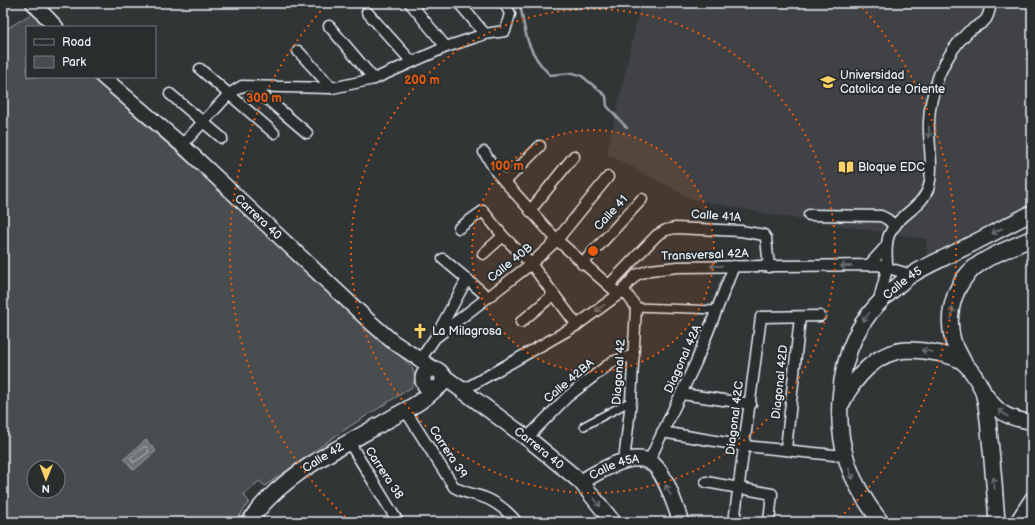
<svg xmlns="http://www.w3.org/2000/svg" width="1035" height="525" font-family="'Balsamiq Sans',sans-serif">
  <rect width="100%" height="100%" fill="#323536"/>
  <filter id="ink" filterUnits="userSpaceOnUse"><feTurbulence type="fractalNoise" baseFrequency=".025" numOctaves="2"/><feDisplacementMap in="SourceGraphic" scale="8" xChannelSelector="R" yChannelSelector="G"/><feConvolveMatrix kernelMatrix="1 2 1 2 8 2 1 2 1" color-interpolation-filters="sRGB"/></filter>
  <g filter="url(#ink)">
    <polygon fill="#3f4244" points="650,3 1028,3 1032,9 1032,207 927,259 926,239 774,215 692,199 607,154 639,10"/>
    <path fill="#494d4f" stroke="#989fa4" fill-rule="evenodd" d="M33 13 45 27H27V77H91L212 183 412 367 415 378 412 387 341 432 265 486 259 481 244 495 249 502 235 522H10L3 518V31ZM34 467H58V491H34Z"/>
    <polygon fill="#6e7376" stroke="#9fa5aa" points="146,440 156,451 134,470 124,459"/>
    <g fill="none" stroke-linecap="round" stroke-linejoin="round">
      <polygon stroke="#b7bfc4" stroke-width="1" points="144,447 147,447 149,452 133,463 131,458"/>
      <path stroke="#9fa5aa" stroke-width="2.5" d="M520 3C525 34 527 52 550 75L573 73 582 76 606 96 607 106 627 128"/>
      <g stroke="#e8f1f8" stroke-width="10">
        <g id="pedestrian">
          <polyline points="636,307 718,310"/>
          <polyline points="584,426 631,401"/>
        </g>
      </g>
      <g stroke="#e8f1f8" stroke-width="13">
        <g id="minor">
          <polyline points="410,3 446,47"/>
          <polyline points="459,3 485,34"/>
          <polyline points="367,12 412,62"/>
          <polyline points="329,26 374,79"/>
          <polyline points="298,51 332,88"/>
          <polyline points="200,69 274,133"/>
          <polyline points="253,87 307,133"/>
          <polyline points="170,94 222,138"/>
          <polyline points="182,145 229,94 242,86 332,88 374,79 446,47 485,34 505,31 510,14 505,3"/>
          <polyline points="484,152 497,173 557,240 614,290"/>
          <polyline points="505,182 540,146"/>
          <polyline points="530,211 574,156"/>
          <polyline points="809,215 881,216 887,219 895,226"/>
          <polyline points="459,228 483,211 503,236 531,264 577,325"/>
          <polyline points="483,254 503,236"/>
          <polyline points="443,259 488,297"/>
          <polyline points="582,264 642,199"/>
          <polyline points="869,265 887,245"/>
          <polyline points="609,285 657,235 666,230 675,228 741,231 764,235 766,238 769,267"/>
          <polyline points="623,289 636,307 631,401 624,461"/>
          <path d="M879 301C881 290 886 277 887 266 887 255 885 245 889 235 897 215 923 208 929 186 934 166 928 143 929 122 929 107 934 89 939 75 946 59 955 44 968 32 983 20 987 26 991 3"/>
          <polyline points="521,322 553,295"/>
          <polyline points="436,336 467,279"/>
          <polyline points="420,360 435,338 531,264 557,240 608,177"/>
          <polyline points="461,389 470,386 577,325 619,294 636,275 650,270 678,267 878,265 912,275"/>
          <polyline points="682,394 751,404"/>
          <path d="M405 410 454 487C465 494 478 494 490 500 500 505 509 513 517 522"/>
          <polyline points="662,432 745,446 844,456"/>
          <polyline points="527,438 567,397 612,362 634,355"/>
          <polyline points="349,442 398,522"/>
          <polyline points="786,449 800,317"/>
          <polyline points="649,461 696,362 734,266"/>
          <polyline points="706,482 772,494 769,522"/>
          <polyline points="734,522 761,317 820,316"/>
        </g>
      </g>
      <g stroke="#e8f1f8" stroke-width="17">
        <g id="secondary">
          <polyline points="33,3 56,27"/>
          <path id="s1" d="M103 77 182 145 369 321 392 341 434 369"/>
          <path d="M983 391C998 413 1006 418 1032 422"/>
          <polyline points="1017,522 1032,499"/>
        </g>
      </g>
      <g stroke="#e8f1f8" stroke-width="18">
        <g id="primary">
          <path d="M964 363C961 356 956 348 953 341 945 311 956 278 982 262 997 252 1016 246 1032 238"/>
          <circle cx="433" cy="379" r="10"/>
          <path id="s2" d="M443 376 531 441 581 482 613 522"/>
          <path d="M842 403C854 378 877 351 907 350 922 350 955 354 965 364 972 371 978 381 982 389 988 405 988 424 990 440 993 467 995 495 997 522"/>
          <path id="s3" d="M581 482C597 472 632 451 650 462 665 470 675 506 681 522"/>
          <path id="s4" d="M249 522C281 474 340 448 388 420 405 410 423 402 437 388"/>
          <path id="s5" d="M881 522C851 484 837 448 840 399 843 353 858 318 894 289 900 284 906 278 913 274 926 266 940 260 954 253 980 240 1006 226 1032 213"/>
        </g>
      </g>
      <use href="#pedestrian" stroke="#2a2d2e" stroke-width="7"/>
      <use href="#minor" stroke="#2a2d2e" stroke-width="10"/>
      <use href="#secondary" stroke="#2a2d2e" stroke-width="14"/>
      <use href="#primary" stroke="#2a2d2e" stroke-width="15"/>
    </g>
    <defs><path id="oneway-shaft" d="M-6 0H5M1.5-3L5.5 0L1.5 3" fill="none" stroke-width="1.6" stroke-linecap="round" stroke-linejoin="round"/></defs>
    <g stroke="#6c7275">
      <use href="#oneway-shaft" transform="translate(929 132) rotate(89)"/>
      <use href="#oneway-shaft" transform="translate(997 231) rotate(153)"/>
      <use href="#oneway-shaft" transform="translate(716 266) rotate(179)"/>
      <use href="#oneway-shaft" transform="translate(846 266) rotate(179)"/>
      <use href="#oneway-shaft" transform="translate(600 308) rotate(143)"/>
      <use href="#oneway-shaft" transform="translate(952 313) rotate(-84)"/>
      <use href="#oneway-shaft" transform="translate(866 317) rotate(128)"/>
      <use href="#oneway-shaft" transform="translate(927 351) rotate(-171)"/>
      <use href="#oneway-shaft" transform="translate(1003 413) rotate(-143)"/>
      <use href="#oneway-shaft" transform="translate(851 474) rotate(68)"/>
      <use href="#oneway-shaft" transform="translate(994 483) rotate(-95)"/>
      <use href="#oneway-shaft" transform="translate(668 490) rotate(-116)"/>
      <use href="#oneway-shaft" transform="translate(597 502) rotate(52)"/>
    </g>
  </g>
  <circle cx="593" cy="251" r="121" fill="#e8590c" fill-opacity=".12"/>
  <g fill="none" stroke="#e8590c" stroke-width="2" stroke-dasharray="2 4">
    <circle cx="593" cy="251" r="121"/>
    <circle cx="593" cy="251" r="242"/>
    <path d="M350 521A363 363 0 0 1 328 3M858 3A363 363 0 0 1 836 521"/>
  </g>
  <defs>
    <g id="university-bare" transform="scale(1.2)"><path d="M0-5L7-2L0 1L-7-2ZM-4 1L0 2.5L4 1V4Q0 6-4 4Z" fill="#ffd166" stroke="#2a2d2e" stroke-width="2.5" paint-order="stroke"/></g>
    <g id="library-bare" transform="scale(1.2)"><path d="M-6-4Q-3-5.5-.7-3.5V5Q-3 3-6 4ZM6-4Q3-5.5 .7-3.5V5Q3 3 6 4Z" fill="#ffd166" stroke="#2a2d2e" stroke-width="2.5" paint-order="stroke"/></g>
    <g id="church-bare" transform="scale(1.2)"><path d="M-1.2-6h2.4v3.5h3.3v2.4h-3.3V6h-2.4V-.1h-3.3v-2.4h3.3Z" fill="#ffd166" stroke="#2a2d2e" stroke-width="2.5" paint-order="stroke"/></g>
  </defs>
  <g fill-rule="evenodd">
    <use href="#university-bare" x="828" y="82"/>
    <use href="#library-bare" x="846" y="167"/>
    <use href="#church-bare" x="420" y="331"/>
  </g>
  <g text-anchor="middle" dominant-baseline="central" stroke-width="4" stroke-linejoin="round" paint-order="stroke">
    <g font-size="12" fill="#e8f1f8" stroke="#2a2d2e" text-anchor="start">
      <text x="840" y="75">Universidad<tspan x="840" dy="14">Catolica de Oriente</tspan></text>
      <text x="858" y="167">Bloque EDC</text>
      <text x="432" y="331">La Milagrosa</text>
    </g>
    <g font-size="12" fill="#e8f1f8" stroke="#2a2d2e">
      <text transform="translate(611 213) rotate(-47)">Calle 41</text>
      <text transform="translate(716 216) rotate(4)">Calle 41A</text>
      <text stroke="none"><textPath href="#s1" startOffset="209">Carrera 40</textPath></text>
      <text transform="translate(705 255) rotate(-2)">Transversal 42A</text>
      <text transform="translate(510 263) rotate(-39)">Calle 40B</text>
      <text stroke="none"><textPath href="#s5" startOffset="270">Calle 45</textPath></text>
      <text transform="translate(683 359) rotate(-66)">Diagonal 42A</text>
      <text transform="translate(619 372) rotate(-86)">Diagonal 42</text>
      <text transform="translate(569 381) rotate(-40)">Calle 42BA</text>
      <text transform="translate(780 382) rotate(-84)">Diagonal 42D</text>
      <text transform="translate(735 418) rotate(-83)">Diagonal 42C</text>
      <text stroke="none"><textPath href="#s2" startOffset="120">Carrera 40</textPath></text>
      <text transform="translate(448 452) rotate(57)">Carrera 39</text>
      <text stroke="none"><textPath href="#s4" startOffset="99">Calle 42</textPath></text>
      <text stroke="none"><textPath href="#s3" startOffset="37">Calle 45A</textPath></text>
      <text transform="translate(384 473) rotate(57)">Carrera 38</text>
    </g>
  </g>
  <circle cx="593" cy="251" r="6" fill="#e8590c" stroke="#2a2d2e" stroke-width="2"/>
  <g font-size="12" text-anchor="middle" font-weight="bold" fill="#e8590c" stroke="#2a2d2e" stroke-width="4" stroke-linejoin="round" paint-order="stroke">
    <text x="422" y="84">200 m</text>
    <text x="264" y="102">300 m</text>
    <text x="507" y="170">100 m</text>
  </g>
  <rect width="1035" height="525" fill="none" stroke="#2a2d2e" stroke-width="16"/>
  <rect x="8" y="8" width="1019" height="509" fill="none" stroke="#e8f1f8" stroke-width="1.5" filter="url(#ink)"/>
  <rect x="26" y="26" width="130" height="52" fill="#2a2d2e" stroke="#767b7f"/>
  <rect x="34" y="39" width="20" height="6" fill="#2a2d2e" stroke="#767b7f"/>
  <text x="62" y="46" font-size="12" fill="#e8f1f8">Road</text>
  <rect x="34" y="56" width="20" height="12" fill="#494d4f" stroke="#767b7f"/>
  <text x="62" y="66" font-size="12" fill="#e8f1f8">Park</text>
  <g transform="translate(46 479) rotate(181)"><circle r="19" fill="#2a2d2e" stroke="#767b7f"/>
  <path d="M0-3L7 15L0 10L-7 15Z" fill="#ffd166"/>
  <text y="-6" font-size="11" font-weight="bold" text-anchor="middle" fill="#e8f1f8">N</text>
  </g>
</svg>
